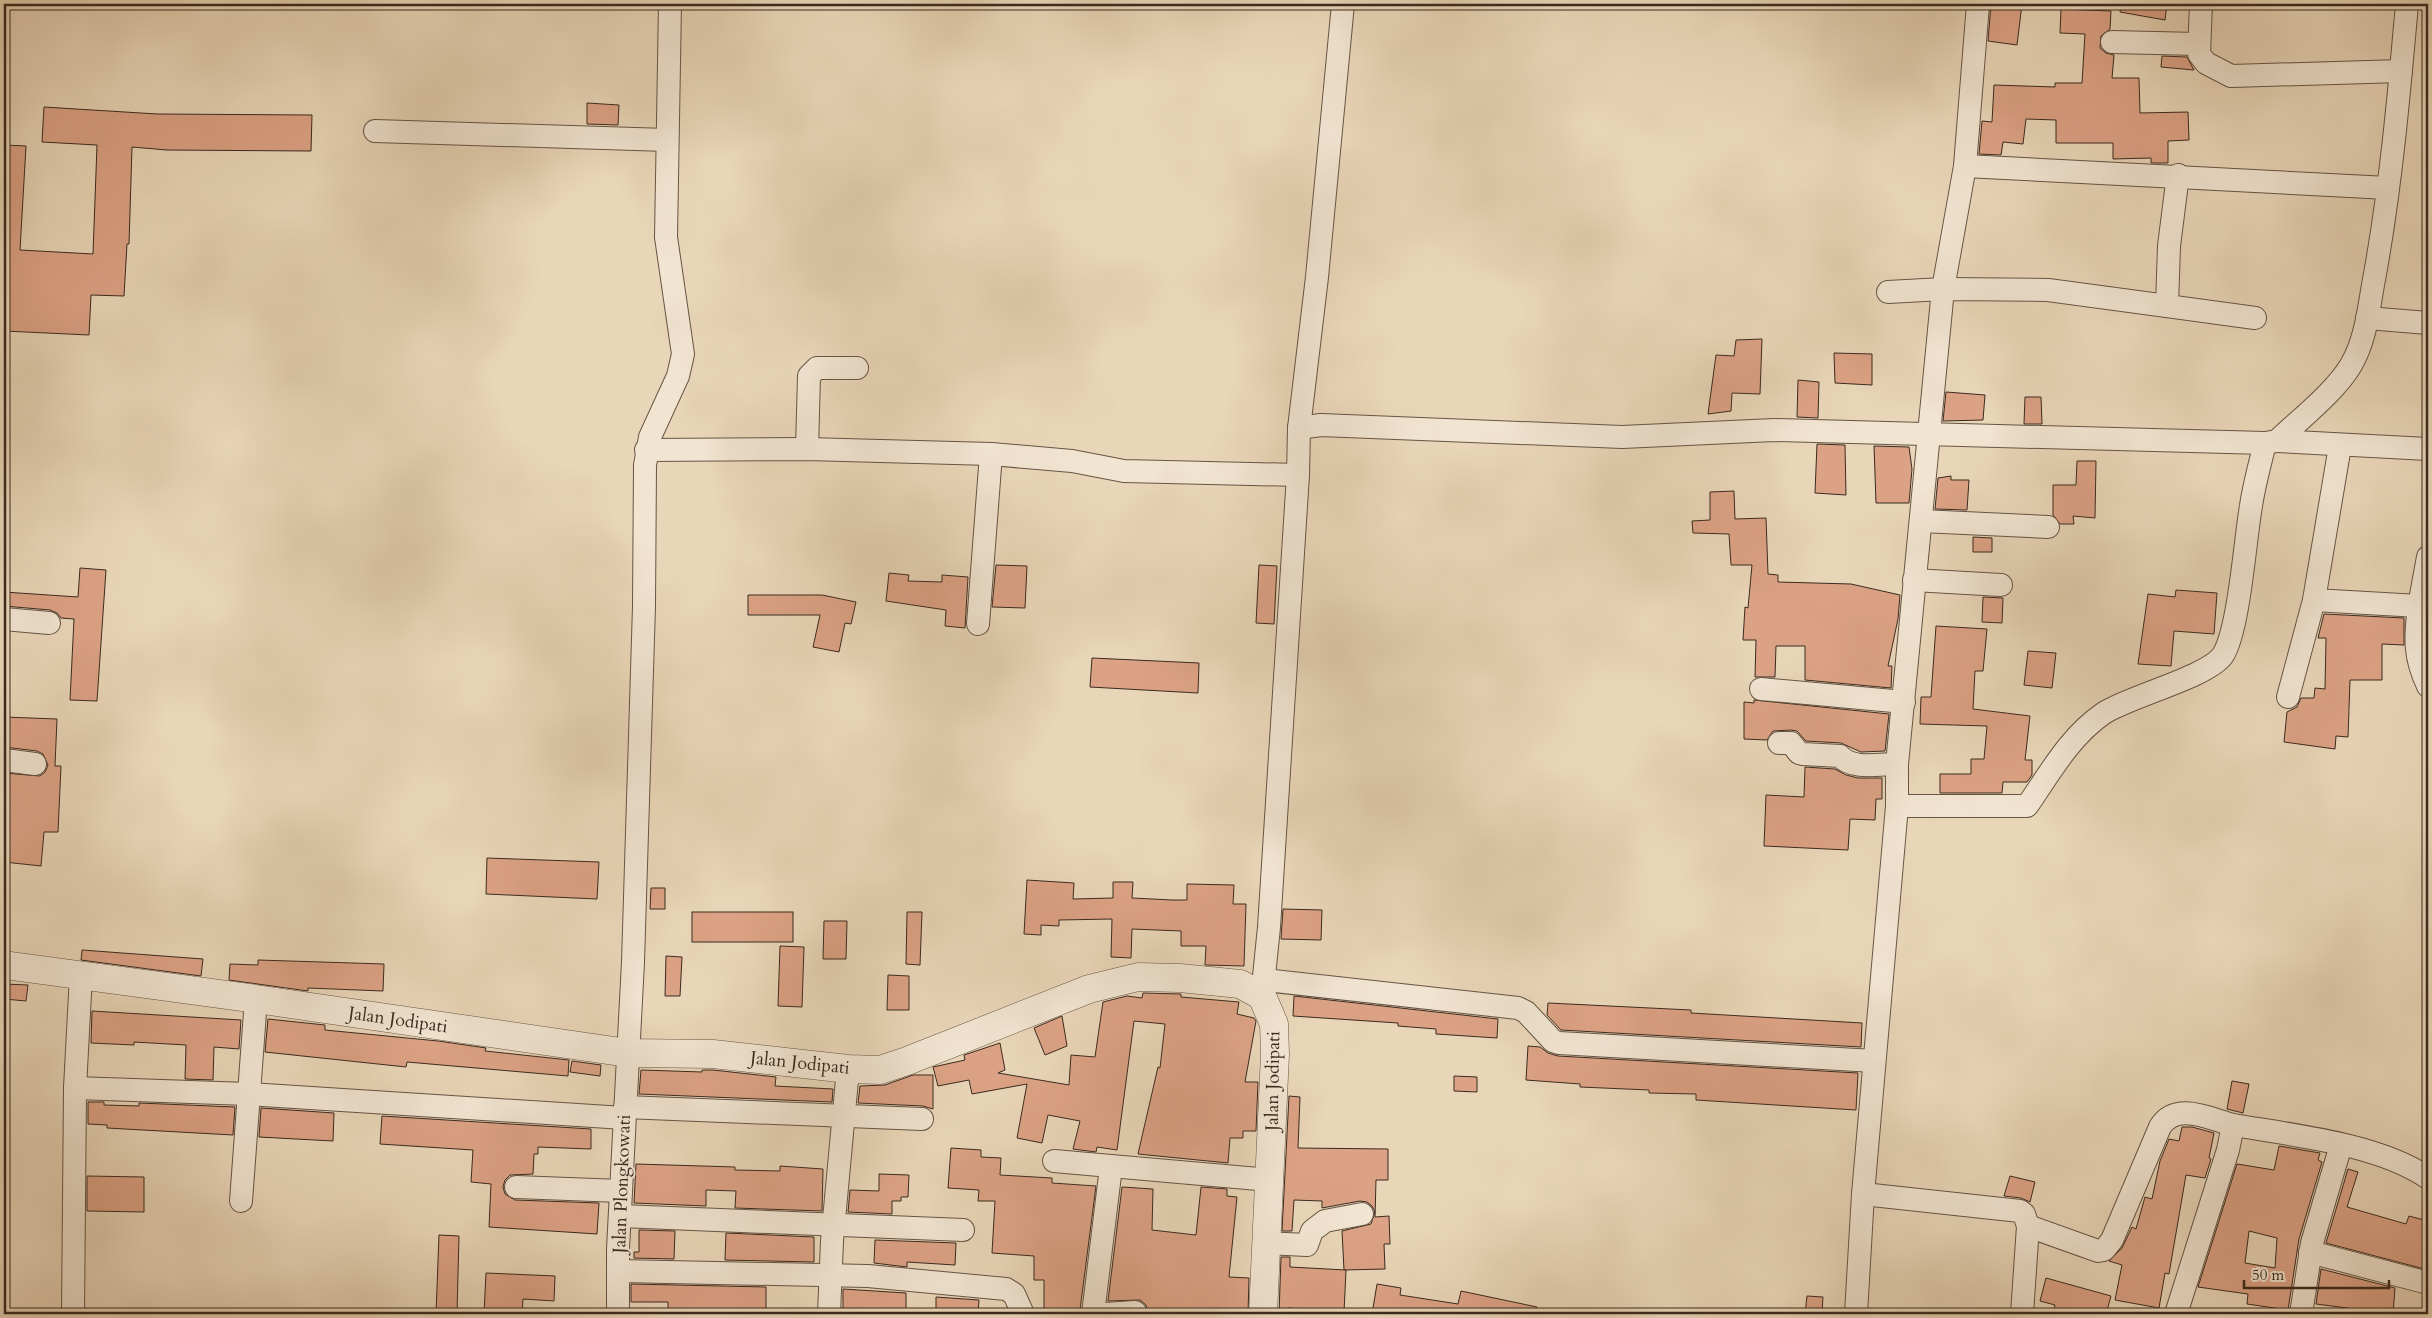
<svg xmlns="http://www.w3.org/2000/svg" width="2432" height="1318" font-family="Cardo,serif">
  <rect width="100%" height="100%" fill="#e9d6b8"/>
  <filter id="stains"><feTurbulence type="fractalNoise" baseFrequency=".004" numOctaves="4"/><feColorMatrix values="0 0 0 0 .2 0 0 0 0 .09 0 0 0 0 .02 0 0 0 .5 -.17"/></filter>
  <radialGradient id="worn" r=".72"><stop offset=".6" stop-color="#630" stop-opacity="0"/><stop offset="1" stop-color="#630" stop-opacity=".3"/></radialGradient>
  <g fill="#dca285" stroke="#3a2a1f" fill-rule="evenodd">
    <polygon points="1991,4 2022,4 2017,45 1988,41"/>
    <polygon points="2121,4 2167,4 2165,20 2120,12"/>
    <polygon points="2061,9 2111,11 2110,29 2101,36 2100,48 2106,53 2114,55 2112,78 2139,78 2140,113 2188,112 2189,140 2168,141 2168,163 2151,163 2151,158 2113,159 2113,143 2056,143 2056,120 2026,119 2023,144 2003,142 2001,155 1979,154 1982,121 1992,122 1994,85 2055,87 2055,83 2082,83 2085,34 2060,33"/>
    <polygon points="2162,56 2187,57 2194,70 2161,67"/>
    <polygon points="587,103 619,105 618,125 587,124"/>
    <polygon points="44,107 157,114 312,115 311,151 167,150 132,147 129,244 127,244 124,296 91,295 89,335 4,331 4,145 26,146 20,250 93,254 97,145 42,142"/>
    <polygon points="1762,339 1760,394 1732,393 1731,411 1708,414 1716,355 1734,356 1736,340"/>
    <polygon points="1834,353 1872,354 1872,385 1835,383"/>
    <polygon points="1798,380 1819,382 1818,418 1797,417"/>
    <polygon points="1946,392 1985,395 1983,420 1943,421"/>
    <polygon points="2025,397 2041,397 2042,424 2024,424"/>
    <polygon points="1817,444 1845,445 1846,495 1815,493"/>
    <polygon points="1874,446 1909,447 1912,469 1909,503 1876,503"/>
    <polygon points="2077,461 2096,461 2095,518 2073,516 2074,524 2060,524 2053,515 2053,485 2076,485"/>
    <polygon points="1951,476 1951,480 1969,480 1967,510 1935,509 1938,478"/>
    <polygon points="1734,491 1735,519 1766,518 1768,574 1778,575 1778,582 1851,584 1900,595 1898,619 1888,666 1892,666 1891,688 1805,680 1805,646 1776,646 1775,677 1755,677 1756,640 1743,640 1745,607 1748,608 1752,565 1731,565 1729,534 1693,533 1692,521 1710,520 1710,492"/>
    <polygon points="1973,537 1992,538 1992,552 1973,552"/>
    <polygon points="996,565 1027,566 1025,608 992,607"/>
    <polygon points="1259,565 1277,566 1274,624 1256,623"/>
    <polygon points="80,568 106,570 97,701 70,700 74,619 61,618 57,613 50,610 4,606 4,592 78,597"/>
    <polygon points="889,573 909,575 908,581 942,582 942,575 968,577 965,628 945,626 946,610 886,601"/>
    <polygon points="2176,590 2217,593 2214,634 2174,631 2171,666 2138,664 2148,594 2175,597"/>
    <polygon points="748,595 822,595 856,602 851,624 845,623 839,652 813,647 820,615 748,615"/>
    <polygon points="1983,597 2003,598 2002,623 1982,622"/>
    <polygon points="2324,614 2404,618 2404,645 2382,644 2382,680 2350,680 2348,737 2336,736 2335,749 2284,742 2287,712 2297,707 2301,698 2314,698 2315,688 2325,689 2326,638 2318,638"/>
    <polygon points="1936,626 1987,629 1983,671 1975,671 1973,709 2030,716 2025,760 2032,760 2032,775 2027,782 2003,782 2002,793 1940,793 1940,774 1971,774 1971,759 1984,759 1987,726 1920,724 1921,697 1931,697"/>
    <polygon points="2028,651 2056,653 2052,688 2024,685"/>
    <polygon points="1092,658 1199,663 1198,693 1090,687"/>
    <polygon points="1754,700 1889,714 1885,751 1861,752 1841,743 1806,741 1797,731 1791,730 1773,731 1767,740 1744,739 1744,702 1754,703"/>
    <polygon points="4,717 57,719 55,766 61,766 58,832 44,832 41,866 4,862 7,794 4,794 4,773 40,776 45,772 48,765 43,754 37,751 4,747"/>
    <polygon points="1805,767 1835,769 1846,775 1858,778 1882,778 1882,799 1876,799 1875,820 1850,819 1848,850 1764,846 1766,795 1804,797"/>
    <polygon points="487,858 599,862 597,899 486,894"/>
    <polygon points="1027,880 1074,883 1073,899 1113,898 1113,882 1133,882 1132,898 1172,900 1187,900 1187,884 1234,885 1233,904 1246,904 1244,966 1205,965 1206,946 1181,946 1181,931 1132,929 1131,958 1111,957 1112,919 1059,920 1059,926 1041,925 1041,935 1024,934"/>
    <polygon points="651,888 665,888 665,909 650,909"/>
    <polygon points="1283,909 1322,910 1321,940 1281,939"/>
    <rect x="692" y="912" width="101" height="30"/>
    <polygon points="907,912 922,912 920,965 906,964"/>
    <polygon points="824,921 847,921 846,959 823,959"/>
    <polygon points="780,946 804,947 802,1007 778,1006"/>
    <polygon points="82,950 203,959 201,976 81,960"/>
    <polygon points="666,956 682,957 680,996 665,996"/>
    <polygon points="258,960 384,964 383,991 308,988 308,991 229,980 230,964 258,965"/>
    <polygon points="888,975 909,976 909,1010 887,1010"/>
    <polygon points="4,984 28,985 26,1001 4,999"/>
    <polygon points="1143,993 1181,994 1181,997 1239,1002 1237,1014 1254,1018 1256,1021 1245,1082 1258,1082 1256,1131 1243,1131 1243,1138 1230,1138 1228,1163 1138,1154 1158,1067 1160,1068 1165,1024 1134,1021 1117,1150 1097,1147 1096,1152 1073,1149 1080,1121 1048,1115 1042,1143 1017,1138 1027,1084 972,1094 969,1080 938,1086 933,1067 965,1060 964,1055 1000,1043 1005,1070 998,1073 1069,1085 1071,1055 1095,1057 1103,1002 1127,996 1142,998"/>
    <polygon points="1294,996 1498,1019 1497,1038 1436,1034 1436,1029 1398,1026 1398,1023 1293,1016"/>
    <polygon points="1548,1003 1691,1010 1691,1013 1862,1023 1861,1047 1561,1030 1547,1015"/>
    <polygon points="92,1011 241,1020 239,1049 214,1047 213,1080 185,1079 186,1045 134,1042 134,1045 91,1043"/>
    <polygon points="1062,1016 1067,1046 1045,1055 1034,1028"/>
    <polygon points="268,1019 325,1025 325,1030 438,1041 486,1048 485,1051 569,1060 568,1076 407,1062 406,1067 265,1052"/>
    <polygon points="1528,1046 1540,1047 1548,1053 1558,1056 1858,1073 1856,1110 1696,1100 1696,1094 1649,1093 1649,1090 1580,1087 1580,1084 1526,1080"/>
    <polygon points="572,1061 601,1065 600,1076 570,1072"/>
    <polygon points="641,1070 702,1072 702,1070 713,1070 776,1077 775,1086 833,1089 832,1102 639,1094"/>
    <polygon points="913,1075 933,1075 933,1109 923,1106 858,1103 860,1086 885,1085"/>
    <polygon points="1454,1076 1477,1077 1477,1092 1454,1091"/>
    <polygon points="2232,1081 2249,1084 2243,1113 2227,1109"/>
    <polygon points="1289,1096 1300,1097 1298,1148 1388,1149 1388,1180 1376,1180 1375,1217 1389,1216 1390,1244 1384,1244 1385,1269 1344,1270 1342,1231 1371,1224 1375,1212 1372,1206 1367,1202 1360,1201 1322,1208 1322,1201 1294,1200 1292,1231 1282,1231"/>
    <polygon points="88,1102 104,1102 104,1105 139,1106 139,1103 235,1107 233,1135 107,1128 107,1125 88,1124"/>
    <polygon points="261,1108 334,1113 333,1141 259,1137"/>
    <polygon points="382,1116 591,1129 591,1149 538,1147 538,1154 534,1154 533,1174 510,1175 505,1180 503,1187 505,1194 515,1200 599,1203 597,1234 489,1227 491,1184 471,1182 473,1150 380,1144"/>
    <polygon points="2182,1127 2192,1127 2214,1133 2209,1158 2211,1159 2205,1178 2186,1175 2169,1274 2165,1273 2159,1308 2115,1300 2122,1265 2109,1261 2122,1248 2132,1227 2136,1229 2145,1197 2152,1199 2160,1161 2169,1139 2179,1141"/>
    <path d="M2279 1146 2320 1153 2318 1160 2322 1162 2299 1239 2288 1310 2247 1304 2248 1294 2198 1287 2237 1164 2274 1170ZM2249 1231 2277 1238 2275 1268 2245 1263Z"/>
    <polygon points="951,1148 981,1150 981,1157 1001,1158 1000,1175 1052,1178 1052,1183 1096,1186 1080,1310 1044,1310 1044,1280 1034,1280 1034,1256 992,1253 995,1201 978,1201 979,1190 948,1188"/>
    <polygon points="636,1164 735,1167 735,1170 780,1171 780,1166 823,1169 822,1211 735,1208 736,1191 706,1190 706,1206 634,1203"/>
    <polygon points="2348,1169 2358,1172 2347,1207 2406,1224 2409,1216 2428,1221 2428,1270 2326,1243"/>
    <polygon points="879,1174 909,1175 908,1197 901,1197 901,1201 892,1201 892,1214 848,1212 850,1190 879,1191"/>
    <polygon points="87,1176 144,1177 144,1212 87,1211"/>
    <polygon points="2010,1176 2035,1182 2030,1202 2021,1198 2004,1196"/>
    <polygon points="1122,1187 1153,1189 1152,1230 1196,1235 1201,1187 1227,1189 1227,1196 1237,1197 1229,1277 1249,1278 1248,1314 1148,1314 1146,1305 1140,1300 1108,1301"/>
    <polygon points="639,1230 675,1231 674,1259 634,1258 634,1252 639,1252"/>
    <polygon points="726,1233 814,1237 814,1262 725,1260"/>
    <polygon points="439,1235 459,1236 457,1314 436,1314"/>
    <polygon points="875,1240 956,1243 955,1265 907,1262 907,1267 874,1263"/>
    <polygon points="1281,1257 1290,1257 1290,1267 1346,1270 1344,1312 1288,1308 1287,1314 1279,1314"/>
    <polygon points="2321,1269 2395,1288 2393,1314 2316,1304"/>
    <polygon points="486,1273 555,1276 554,1301 523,1299 522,1314 484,1314"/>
    <polygon points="2046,1278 2111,1296 2106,1314 2053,1314 2055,1305 2040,1301"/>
    <polygon points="631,1284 766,1287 766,1314 668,1314 668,1302 631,1302"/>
    <polygon points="1377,1284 1401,1288 1400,1295 1458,1304 1461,1291 1537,1307 1537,1314 1372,1314"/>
    <polygon points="843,1289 906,1293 906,1314 843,1314"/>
    <polygon points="1807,1296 1823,1297 1822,1314 1805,1314"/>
    <polygon points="936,1297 979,1300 978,1314 936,1314"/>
  </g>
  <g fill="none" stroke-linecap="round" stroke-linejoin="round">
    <g stroke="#665545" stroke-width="24">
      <g id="minor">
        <polyline points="2201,4 2199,54 2206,63 2231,76 2401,71"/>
        <polyline points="2112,42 2198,44"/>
        <polyline points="375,131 667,140"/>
        <polyline points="1965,166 2388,188"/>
        <polyline points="1888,292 1943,289 2048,290 2167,306 2169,246 2178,175"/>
        <polyline points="2167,306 2255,318"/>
        <polyline points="2367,318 2428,323"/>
        <polyline points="1299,428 1317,277 1343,4"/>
        <polyline points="2277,441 2428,449"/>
        <polyline points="807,449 809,376 817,368 857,368"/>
        <polyline points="646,450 807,449 991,454 1072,461 1124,471 1298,475"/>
        <polyline points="1921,521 2048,527"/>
        <polyline points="1914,580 2001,585"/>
        <polyline points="2314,600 2419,606 2428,557"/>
        <path d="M2419 606C2415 638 2414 657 2428 686"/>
        <polyline points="4,619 49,623"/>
        <polyline points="978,624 991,454"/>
        <polyline points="1761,689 1904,702"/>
        <polyline points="2288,697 2314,600 2340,446"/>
        <path d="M1779 743H1791L1799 753 1803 754 1840 756C1852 770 1880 764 1897 764"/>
        <polyline points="4,760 35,764"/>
        <path d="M1897 806H2027C2050 773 2070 736 2104 713 2130 696 2208 677 2223 655 2239 630 2245 540 2251 506 2254 485 2260 464 2265 443"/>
        <polyline points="1265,980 1518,1008 1526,1012 1553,1041 1559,1043 1874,1061"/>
        <path d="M1262 996 1269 927 1298 475 1299 428 1321 425 1622 437 1774 430 2265 443 2277 441C2299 420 2336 391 2351 365 2367 338 2369 304 2375 274 2391 185 2399 94 2407 4"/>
        <polyline points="75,1088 248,1094 624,1118"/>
        <polyline points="625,1107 922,1119"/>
        <polyline points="1054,1161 1270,1180"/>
        <polyline points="516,1187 621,1191"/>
        <polyline points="1863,1194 2020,1211 2024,1214 2028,1226 2022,1314"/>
        <polyline points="241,1201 256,999"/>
        <polyline points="620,1216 963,1230"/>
        <path d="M2028 1226 2098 1251 2104 1250 2112 1240 2160 1127C2176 1101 2210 1119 2233 1125"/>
        <polyline points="1265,1243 1307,1245 1312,1231 1325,1221 1362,1214"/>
        <polyline points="2310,1252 2428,1283"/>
        <polyline points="619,1271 868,1276 1006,1289 1014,1294 1023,1314"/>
        <polyline points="73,1314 75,1088 81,975"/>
        <polyline points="618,1314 618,1249 633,962 644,606 645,465 650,437 678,376 683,354 666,237 670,4"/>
        <polyline points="829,1314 832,1241 848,1069"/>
        <polyline points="1093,1314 1111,1167"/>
        <polyline points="1106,1314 1135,1312"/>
        <polyline points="1856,1314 1863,1194 1897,806 1897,764 1943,289 1965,166 1978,4"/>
        <path d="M2176 1314 2228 1150 2233 1125C2292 1135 2379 1144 2428 1178"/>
        <polyline points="2301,1314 2312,1243 2341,1145"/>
      </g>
    </g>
    <g stroke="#665545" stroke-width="29">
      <polyline id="tertiary" points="4,965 256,999 628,1053 713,1054 848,1069 880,1070 907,1061 1089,989 1138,977 1180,978 1240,984 1262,996 1274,1024 1275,1054 1263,1314"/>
    </g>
    <use href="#minor" stroke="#f1e4d1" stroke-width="22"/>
    <use href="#tertiary" stroke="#f1e4d1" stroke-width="28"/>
  </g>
  <g text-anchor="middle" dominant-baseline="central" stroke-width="4" stroke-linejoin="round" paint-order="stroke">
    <g font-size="18" fill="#3a2a1f" stroke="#f1e4d1">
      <text transform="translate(398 1020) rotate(8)">Jalan Jodipati</text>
      <text transform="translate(800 1063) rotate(6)">Jalan Jodipati</text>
      <text transform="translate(1273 1081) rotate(-89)">Jalan Jodipati</text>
      <text transform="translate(622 1184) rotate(-88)">Jalan Plongkowati</text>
    </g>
  </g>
  <rect width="2432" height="1318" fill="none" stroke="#e9d6b8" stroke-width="20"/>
  <rect x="5" y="5" width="2422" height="1308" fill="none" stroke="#3a2a1f" stroke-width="2.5"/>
  <rect x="10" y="10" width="2412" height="1298" fill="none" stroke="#3a2a1f"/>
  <path d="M2244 1280v8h145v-8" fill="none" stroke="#3a2a1f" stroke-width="2.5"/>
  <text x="2252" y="1280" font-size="15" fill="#3a2a1f" stroke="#f1e4d1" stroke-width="4" paint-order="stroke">50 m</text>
  <rect width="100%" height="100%" filter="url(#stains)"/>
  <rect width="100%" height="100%" fill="url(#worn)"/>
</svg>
